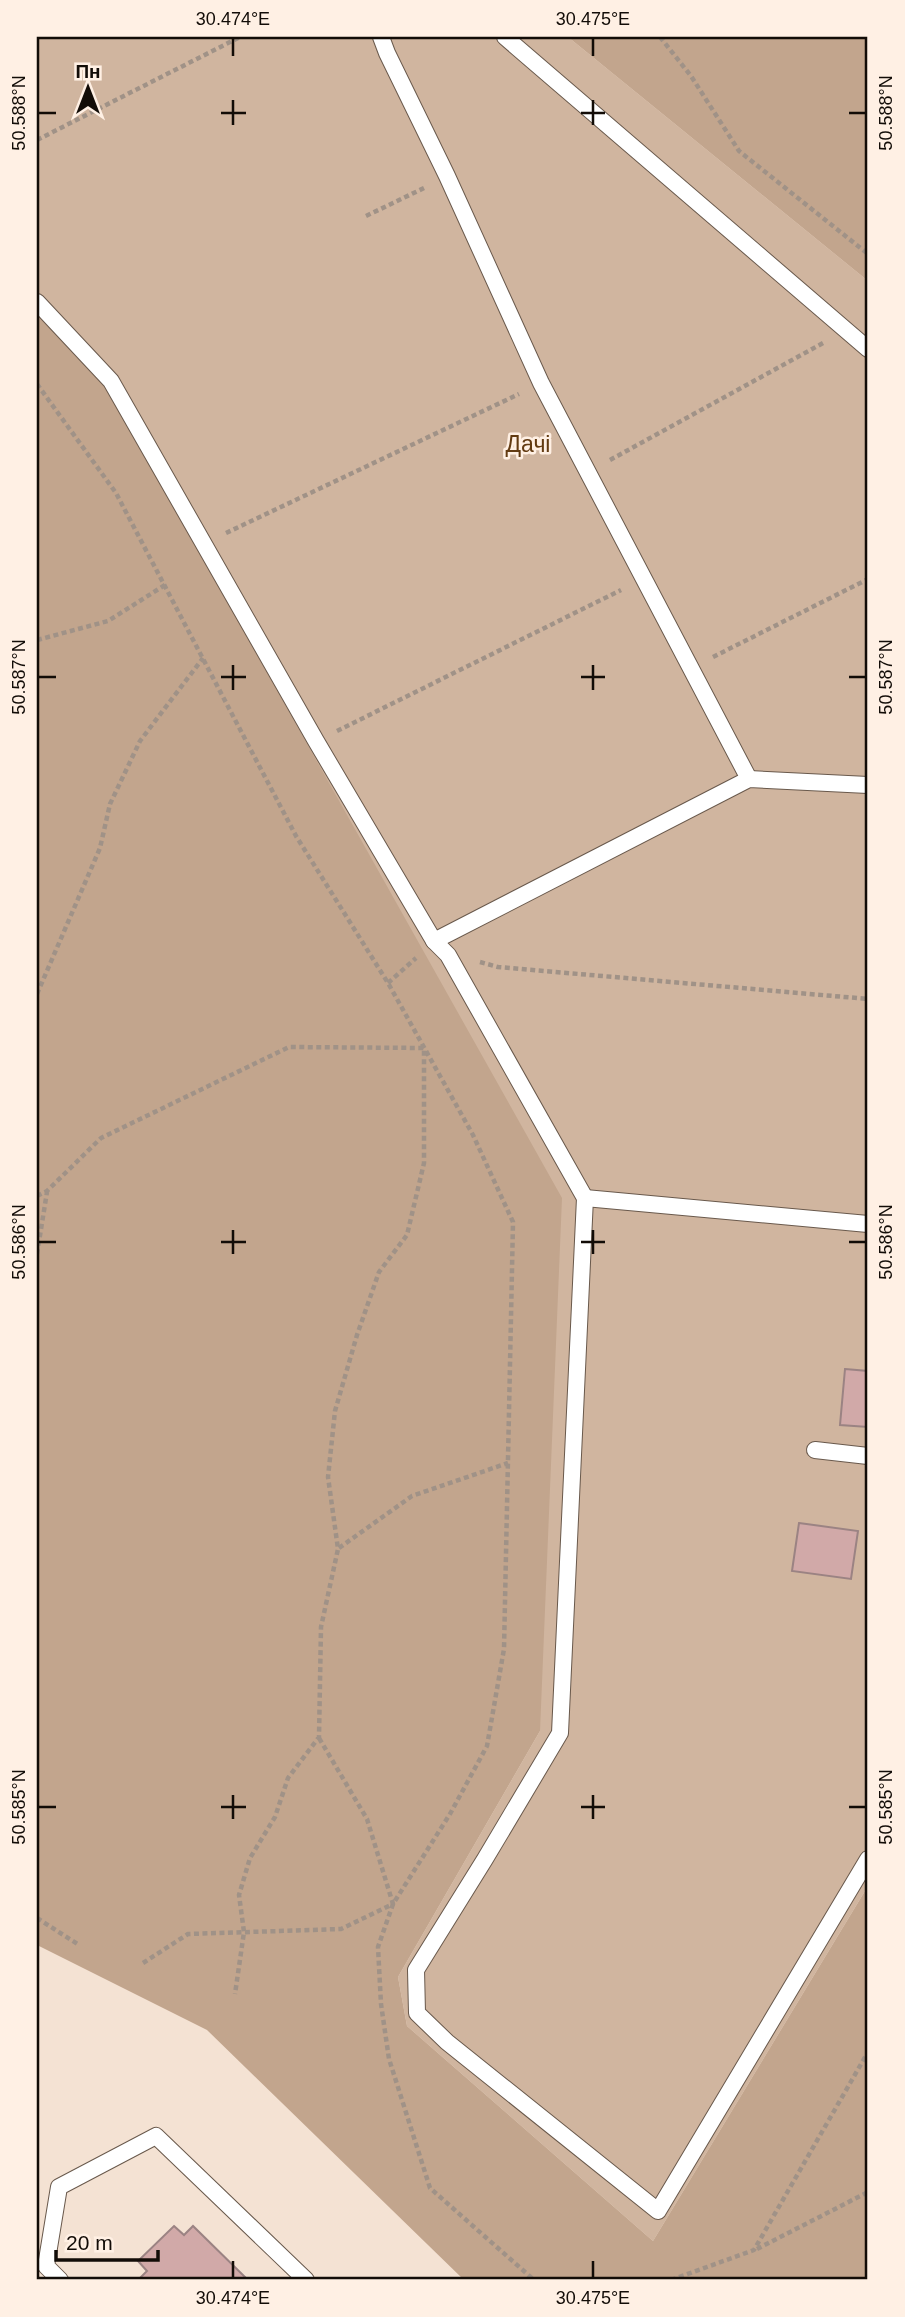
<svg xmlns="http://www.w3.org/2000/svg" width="905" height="2317" font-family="Arial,sans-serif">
  <rect width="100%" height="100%" fill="#f4e2d3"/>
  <polygon fill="#d0b59f" points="37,37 568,37 868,281 868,1886 653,2241 407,2026 398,1977 540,1731 37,310"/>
  <g fill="#c2a58d">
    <polygon points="568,37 868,37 868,281"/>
    <polygon points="37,310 104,382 562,1198 540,1731 398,1977 407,2026 653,2241 868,1886 868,2280 464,2280 207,2030 37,1945"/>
  </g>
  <g fill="#d1a9a8" stroke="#9b8383" stroke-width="2">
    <polygon points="845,1369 868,1371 868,1427 840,1425"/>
    <polygon points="799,1523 858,1531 851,1579 792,1571"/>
    <polygon points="174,2226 184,2235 193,2226 248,2280 138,2280 147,2271 138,2261"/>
  </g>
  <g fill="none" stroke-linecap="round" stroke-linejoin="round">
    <g stroke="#69594c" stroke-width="18">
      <g id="service">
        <polyline points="381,37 387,53 447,176 541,383 749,779"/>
        <polyline points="505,37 868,349"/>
        <polyline points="37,302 111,381 316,741 434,941 448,955 585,1198 560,1733 485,1859 416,1970 417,2013 447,2042 658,2211 868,1859"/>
        <polyline points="434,941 749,779 868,785"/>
        <polyline points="585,1198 868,1224"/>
        <polyline points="815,1450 868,1456"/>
        <polyline points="60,2280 46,2266 59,2187 156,2136 306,2280"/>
      </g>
    </g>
    <g stroke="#a09287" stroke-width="4.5" stroke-dasharray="5 3.5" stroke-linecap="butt">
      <polyline points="660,37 691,76 739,151 868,254"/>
      <polyline points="37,140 240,37"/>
      <polyline points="366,216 424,188"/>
      <polyline points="37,384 116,493 296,836 388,983 473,1135 513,1222 504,1649 487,1746 450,1814 393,1904 378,1947 381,2004 389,2059 430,2188 534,2280"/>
      <polyline points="610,460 823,343"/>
      <polyline points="226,533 519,394"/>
      <polyline points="37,640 108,621 165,585"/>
      <polyline points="713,657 868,579"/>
      <polyline points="337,731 621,590"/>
      <polyline points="480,962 498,967 868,999"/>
      <polyline points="388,983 416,958"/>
      <polyline points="37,994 100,848 110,804 140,741 203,658"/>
      <polyline points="37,1196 47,1191 101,1138 289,1047 424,1048 424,1163 407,1235 379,1272 357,1335 335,1411 328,1477 338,1549 321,1627 319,1737 288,1778 275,1817 250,1858 239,1895 244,1932 235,1994"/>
      <polyline points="37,1254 47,1192"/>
      <polyline points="339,1548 412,1496 508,1463"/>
      <polyline points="37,1918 79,1945"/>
      <polyline points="143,1963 188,1934 341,1929 393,1904 367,1819 319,1738"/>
      <polyline points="757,2249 868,2192"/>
      <polyline points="671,2280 754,2250 868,2052"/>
    </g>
    <use href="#service" stroke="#fff" stroke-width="16"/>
  </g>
  <path fill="none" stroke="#120c07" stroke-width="2.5" d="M233 38V56M593 38V56M233 100V125M593 100V125M38 113H56M221 113H246M581 113H605M849 113H866M233 665V690M593 665V690M38 677H56M221 677H246M581 677H605M849 677H866M233 1230V1254M593 1230V1254M38 1242H56M221 1242H246M581 1242H605M849 1242H866M233 1795V1819M593 1795V1819M38 1807H56M221 1807H246M581 1807H605M849 1807H866M233 2261V2278M593 2261V2278"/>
  <g text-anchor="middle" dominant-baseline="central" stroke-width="5" stroke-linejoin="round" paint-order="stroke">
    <g font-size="23" fill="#633b12" stroke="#fff0e4">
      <text x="528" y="444">Дачі</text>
    </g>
  </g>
  <rect width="905" height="2317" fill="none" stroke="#fff0e4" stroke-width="77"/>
  <g transform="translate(88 88)" stroke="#fff0e4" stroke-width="5" paint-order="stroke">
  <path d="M0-5L12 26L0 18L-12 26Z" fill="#120c07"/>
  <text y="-10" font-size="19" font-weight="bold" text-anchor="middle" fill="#120c07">Пн</text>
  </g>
  <path d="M56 2250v10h102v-10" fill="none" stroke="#120c07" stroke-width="3.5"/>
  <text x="66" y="2250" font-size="21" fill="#120c07" stroke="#fff0e4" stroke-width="5" paint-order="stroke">20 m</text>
  <rect x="38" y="38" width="828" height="2240" fill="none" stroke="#120c07" stroke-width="2.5"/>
  <g font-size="18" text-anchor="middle" fill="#120c07">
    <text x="233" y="25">30.474°E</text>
    <text x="593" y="25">30.475°E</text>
    <text transform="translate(19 113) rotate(-90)" y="6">50.588°N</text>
    <text transform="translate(886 113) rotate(-90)" y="6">50.588°N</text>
    <text transform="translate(19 677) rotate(-90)" y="6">50.587°N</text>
    <text transform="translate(886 677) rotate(-90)" y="6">50.587°N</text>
    <text transform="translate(19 1242) rotate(-90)" y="6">50.586°N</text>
    <text transform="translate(886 1242) rotate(-90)" y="6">50.586°N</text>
    <text transform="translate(19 1807) rotate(-90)" y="6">50.585°N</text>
    <text transform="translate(886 1807) rotate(-90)" y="6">50.585°N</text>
    <text x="233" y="2304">30.474°E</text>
    <text x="593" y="2304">30.475°E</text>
  </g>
</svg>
